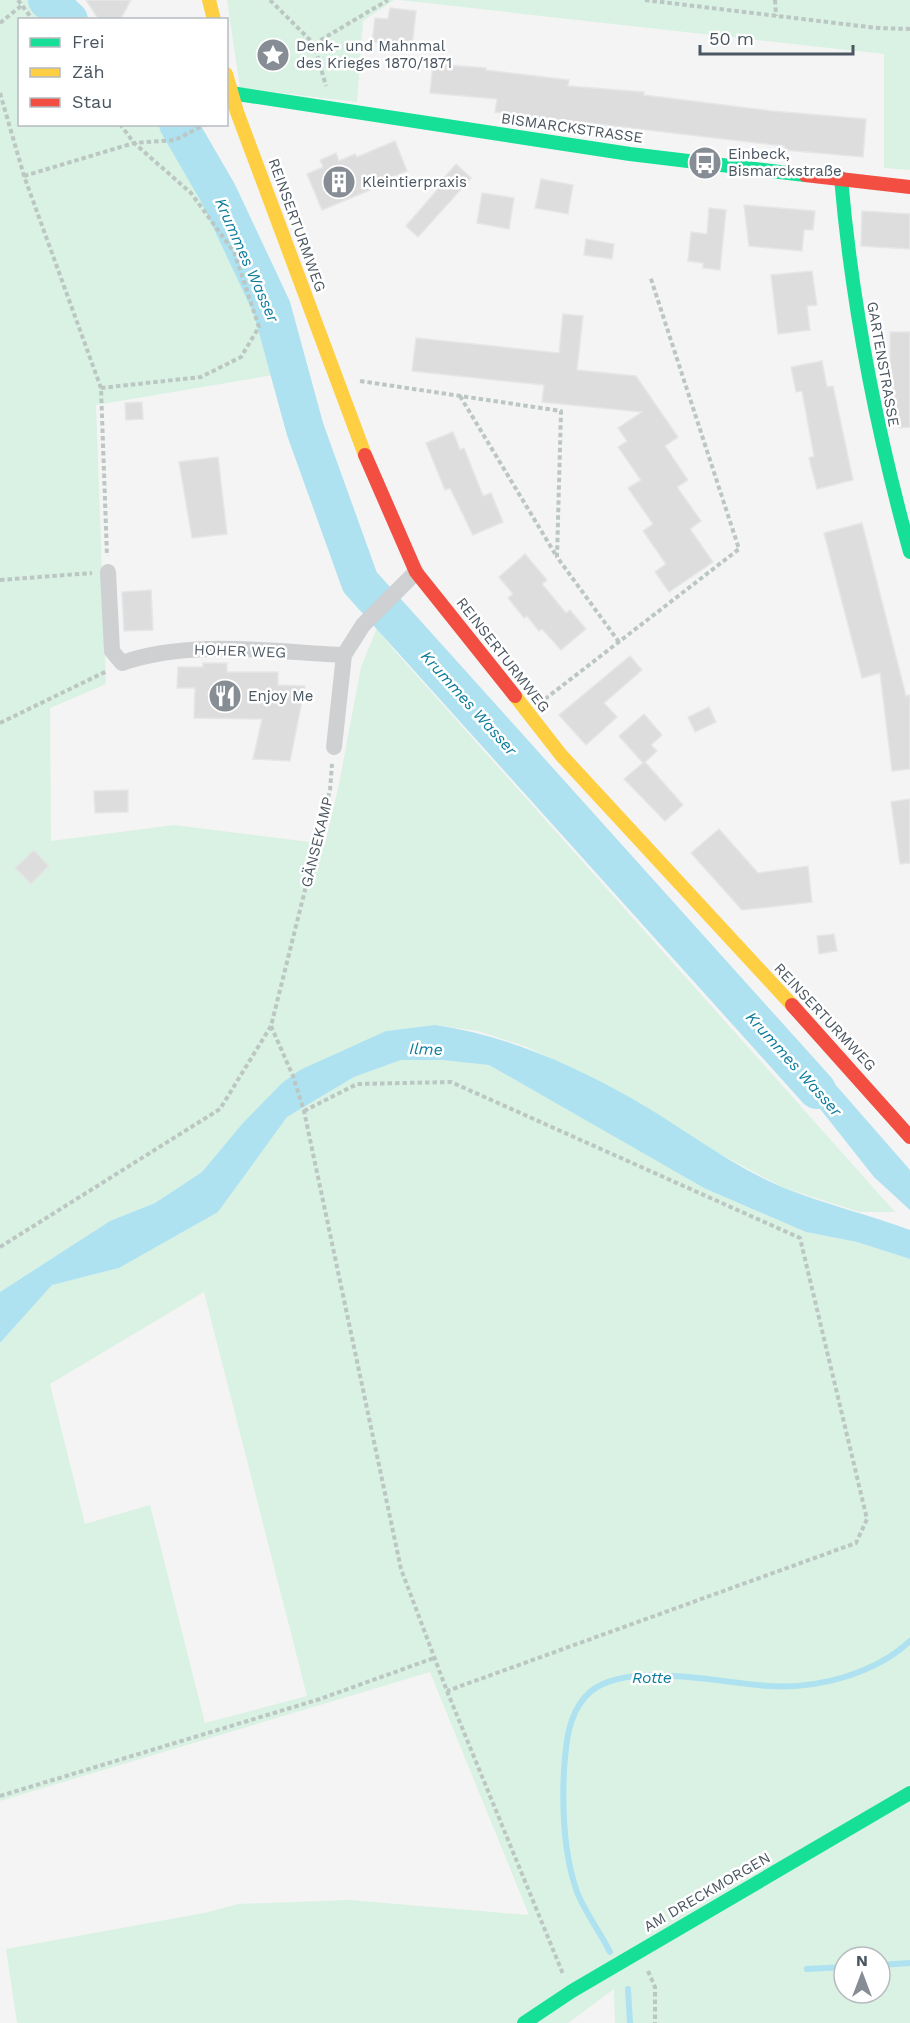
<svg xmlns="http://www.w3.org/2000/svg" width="910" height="2023" font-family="'Work Sans',sans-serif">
  <rect width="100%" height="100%" fill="#f4f4f4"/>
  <g fill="#d9f2e3" fill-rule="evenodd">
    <path d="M0 0H66L87 19 20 20V124L191 125C236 203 274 284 303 370L96 405 106 684 50 708 51 841 174 825 325 844 339 784 361 667 377 628 393 649 895 1212H860L784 1188 705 1146 630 1098 527 1047 478 1031 435 1025 386 1031 242 1124 202 1172 155 1203 110 1221 0 1292Z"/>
    <polygon points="227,0 394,0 363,21 357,102 240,88"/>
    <polygon points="399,0 910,0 910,170 884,168 884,54"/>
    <path d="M401 1060H442L489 1065 704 1188 806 1232 857 1242 910 1259V2023H615L614 1989 568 2023H17L6 1949 204 1913 238 1904 349 1900 529 1915 430 1672 0 1801V1343L52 1285 119 1268 218 1212 287 1117 354 1077ZM204 1292 307 1696 205 1723 150 1505 85 1524 50 1384ZM844 1957H880V1993H844Z"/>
  </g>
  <g fill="#aee2f0">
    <path d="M435 1025C505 1035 569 1063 631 1098 682 1127 729 1165 784 1188 825 1204 869 1215 910 1230V1259L857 1242 806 1232 704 1188 489 1065 442 1060H401L354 1077 287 1117 218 1212 119 1268 52 1285 0 1343V1292L110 1221 155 1203 202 1172 242 1124 282 1083 300 1070 386 1031Z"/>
    <polygon points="785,1027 910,1170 910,1210 874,1177 783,1062"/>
  </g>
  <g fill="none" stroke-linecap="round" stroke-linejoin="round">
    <g stroke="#aee2f0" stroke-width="6">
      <path d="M610 1952C600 1932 585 1912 577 1892 564 1855 562 1809 564 1770 566 1745 567 1718 585 1697 620 1657 722 1684 770 1686 817 1689 875 1674 910 1641"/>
      <polyline points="880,1965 910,1963"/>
      <polyline points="807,1969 844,1967"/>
      <polyline points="628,1989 630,2023"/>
    </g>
    <g stroke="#aee2f0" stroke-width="38">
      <polyline points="47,0 69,20"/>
      <polyline points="178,124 218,193 272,308 305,429 360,582 817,1090"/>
    </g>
  </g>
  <g fill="#ddddde" stroke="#e5e6e7" stroke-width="1.5">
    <polygon points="86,0 131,0 120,20 99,20"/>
    <polygon points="390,8 416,11 412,47 372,42 375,18 388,19"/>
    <polygon points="433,64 486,68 486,70 569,80 568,86 644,92 644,95 772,111 866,119 863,157 784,150 784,146 495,112 497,99 430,93"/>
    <polygon points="395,141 407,171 369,186 370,190 322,210 307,174 323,167 320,160 336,153 339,161 355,154 357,157"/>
    <polygon points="456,164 471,178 418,237 406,226 438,189 436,187"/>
    <polygon points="541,179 573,185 568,214 535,208"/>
    <polygon points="482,193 514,198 509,229 477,223"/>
    <polygon points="744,205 815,211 813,230 804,230 802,251 749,246"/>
    <polygon points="709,208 726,210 720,270 703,268 703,263 688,261 691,232 707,234"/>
    <polygon points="862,211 910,214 910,249 861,246"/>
    <polygon points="586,239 614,244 612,259 584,255"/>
    <polygon points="812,271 817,305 807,306 810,330 778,334 771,275"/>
    <polygon points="563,314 583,316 577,370 636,376 678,437 665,446 688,480 677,487 701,521 690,529 713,562 669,592 655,572 666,564 643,531 653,524 628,488 641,480 618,447 627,441 618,428 642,412 542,402 544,385 412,371 416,338 559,353"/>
    <polygon points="890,332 910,332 910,427 899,428 890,361"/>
    <polygon points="822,361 827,387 833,386 853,480 817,489 809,458 814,456 802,391 796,392 791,367"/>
    <polygon points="142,402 143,419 126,420 125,403"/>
    <polygon points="453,432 460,450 464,448 483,496 491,493 503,522 473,535 450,488 445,490 426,443"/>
    <polygon points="218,457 227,534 192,538 179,462"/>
    <polygon points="862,523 906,696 910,695 910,769 892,771 880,673 862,678 824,533"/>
    <polygon points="525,554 547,580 542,584 566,613 570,610 586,629 561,650 542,629 539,631 527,616 524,618 508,598 513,594 499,577"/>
    <polygon points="151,590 153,630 124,631 122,592"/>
    <polygon points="630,656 642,670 604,703 617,717 586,745 559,715"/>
    <polygon points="203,663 227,663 227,672 278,672 278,685 305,686 290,761 253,759 262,719 194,718 195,688 177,688 178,667 203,667"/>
    <polygon points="709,707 716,722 695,732 688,717"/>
    <polygon points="644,714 662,735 651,745 657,751 645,762 683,805 665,821 624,779 643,763 619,736"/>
    <polygon points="128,790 128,812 95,813 94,791"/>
    <polygon points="910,799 910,863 900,864 891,802"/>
    <polygon points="719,829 758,873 808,866 812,902 742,910 691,853"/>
    <polygon points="34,850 49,866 31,884 15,868"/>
    <polygon points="834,934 837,951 819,954 817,936"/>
  </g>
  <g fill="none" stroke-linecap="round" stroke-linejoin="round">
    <g stroke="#bcc7c4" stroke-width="4" stroke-dasharray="4.5 3" stroke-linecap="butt">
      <polyline points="18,0 33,20"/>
      <polyline points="270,0 314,44 326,86"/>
      <polyline points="645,0 877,28 910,29"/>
      <polyline points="775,0 776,16"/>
      <polyline points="0,23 21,6"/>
      <polyline points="314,44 388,0"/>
      <polyline points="0,93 24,176 101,388 107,556"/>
      <polyline points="24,176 134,143 175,140 206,124"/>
      <polyline points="360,381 561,411 557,557 619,642"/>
      <polyline points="101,388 201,377 241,357 259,327 234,252 191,193 134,143 120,124"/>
      <polyline points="460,396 557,557"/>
      <polyline points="0,580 92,573"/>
      <polyline points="545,699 739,549 650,276"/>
      <polyline points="0,723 107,671"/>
      <polyline points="271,1026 293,1076 304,1111 401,1569 447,1691 563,1974"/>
      <polyline points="304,1111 357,1084 451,1082 800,1238 867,1519 856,1543 447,1691"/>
      <polyline points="0,1247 220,1109 271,1026 330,790 332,764"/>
      <polyline points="0,1796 320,1699 434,1658"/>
      <polyline points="648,1971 655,1987 655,2023"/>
    </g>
    <g stroke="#ced0d2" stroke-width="16">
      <path d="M108 572 112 651 122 663C189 639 274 652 344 655"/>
      <polyline points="334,747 344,655 363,625 416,572"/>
    </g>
    <g stroke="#16e098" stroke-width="14">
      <polyline points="231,93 630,154 805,175"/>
      <path d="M841 178C852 306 876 428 910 552"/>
      <polyline points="524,2023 572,1991 910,1793"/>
    </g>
    <g stroke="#ffcf43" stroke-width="14">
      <polyline points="209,0 214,20"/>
      <polyline points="226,74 237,112 365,455"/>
      <polyline points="515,696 561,755 792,1005"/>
    </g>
    <g stroke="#f24e42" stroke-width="14">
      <polyline points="805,175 910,187"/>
      <polyline points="365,455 416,572 515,696"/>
      <polyline points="792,1005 910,1137"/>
    </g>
  </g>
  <defs>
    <g id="sight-disc" transform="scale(1.725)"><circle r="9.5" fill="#868d94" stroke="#fff"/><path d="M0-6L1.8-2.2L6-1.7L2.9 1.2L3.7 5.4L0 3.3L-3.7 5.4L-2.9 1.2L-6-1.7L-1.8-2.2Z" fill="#fff"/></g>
    <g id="bus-disc" transform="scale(1.725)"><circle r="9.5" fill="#868d94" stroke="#fff"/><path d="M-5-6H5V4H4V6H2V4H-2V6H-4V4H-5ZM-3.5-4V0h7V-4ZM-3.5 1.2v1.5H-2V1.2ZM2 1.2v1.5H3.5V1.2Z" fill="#fff"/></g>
    <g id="building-disc" transform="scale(1.725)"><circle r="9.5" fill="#868d94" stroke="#fff"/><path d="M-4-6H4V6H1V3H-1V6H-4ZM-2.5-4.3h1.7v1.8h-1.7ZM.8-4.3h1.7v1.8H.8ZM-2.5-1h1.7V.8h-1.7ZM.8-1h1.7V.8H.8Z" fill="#fff"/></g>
    <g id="restaurant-disc" transform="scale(1.725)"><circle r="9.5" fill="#868d94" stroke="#fff"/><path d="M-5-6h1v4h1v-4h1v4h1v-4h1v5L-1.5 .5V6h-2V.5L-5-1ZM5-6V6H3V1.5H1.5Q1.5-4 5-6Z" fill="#fff"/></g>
  </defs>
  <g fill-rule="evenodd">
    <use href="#sight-disc" x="273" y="55"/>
    <use href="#bus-disc" x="705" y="163"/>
    <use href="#building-disc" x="339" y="182"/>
    <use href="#restaurant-disc" x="225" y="696"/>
  </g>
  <g text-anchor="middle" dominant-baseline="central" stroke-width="5" stroke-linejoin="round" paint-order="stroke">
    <g font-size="15" fill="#4a5661" stroke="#fff" text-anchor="start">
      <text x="296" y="46">Denk- und Mahnmal<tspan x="296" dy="17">des Krieges 1870/1871</tspan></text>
      <text x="728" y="154">Einbeck,<tspan x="728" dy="17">Bismarckstraße</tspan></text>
      <text x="362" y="182">Kleintierpraxis</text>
      <text x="248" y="696">Enjoy Me</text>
    </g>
    <g font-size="15" fill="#4a5661" stroke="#fff">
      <text transform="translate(572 128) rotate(8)">BISMARCKSTRASSE</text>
      <text transform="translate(297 225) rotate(70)">REINSERTURMWEG</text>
      <text transform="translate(883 364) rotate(80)">GARTENSTRASSE</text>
      <text transform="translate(240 651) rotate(2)">HOHER WEG</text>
      <text transform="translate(503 655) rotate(52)">REINSERTURMWEG</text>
      <text transform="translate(317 842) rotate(-76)">GÄNSEKAMP</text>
      <text transform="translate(825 1017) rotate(47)">REINSERTURMWEG</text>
      <text transform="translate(707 1892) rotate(-30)">AM DRECKMORGEN</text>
    </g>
    <g font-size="16" font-style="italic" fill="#0c7c9b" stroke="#fff">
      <text transform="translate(247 260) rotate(66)">Krummes Wasser</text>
      <text transform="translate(469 703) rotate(48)">Krummes Wasser</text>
      <text transform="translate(426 1049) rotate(2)">Ilme</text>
      <text transform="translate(794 1064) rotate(48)">Krummes Wasser</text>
      <text x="652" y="1677">Rotte</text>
    </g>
  </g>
  <rect x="18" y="18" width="210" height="108" fill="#ffffff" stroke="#b7bbc0" stroke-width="1.5"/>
  <rect x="30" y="38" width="30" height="9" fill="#16e098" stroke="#b7bbc0" stroke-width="1.5"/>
  <text x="72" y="48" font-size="18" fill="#4a5661">Frei</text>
  <rect x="30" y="68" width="30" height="9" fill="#ffcf43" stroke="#b7bbc0" stroke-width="1.5"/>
  <text x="72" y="78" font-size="18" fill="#4a5661">Zäh</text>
  <rect x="30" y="98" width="30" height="9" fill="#f24e42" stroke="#b7bbc0" stroke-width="1.5"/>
  <text x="72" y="108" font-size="18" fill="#4a5661">Stau</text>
  <g transform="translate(862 1975)"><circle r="28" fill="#ffffff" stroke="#b7bbc0" stroke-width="1.5"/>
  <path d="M0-4.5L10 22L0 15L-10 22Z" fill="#868d94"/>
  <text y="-9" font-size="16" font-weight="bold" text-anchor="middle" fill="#4a5661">N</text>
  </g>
  <path d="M700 45v9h153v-9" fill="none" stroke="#4a5661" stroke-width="3"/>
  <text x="709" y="45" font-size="18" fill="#4a5661" stroke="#ffffff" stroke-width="4.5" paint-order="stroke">50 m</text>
</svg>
